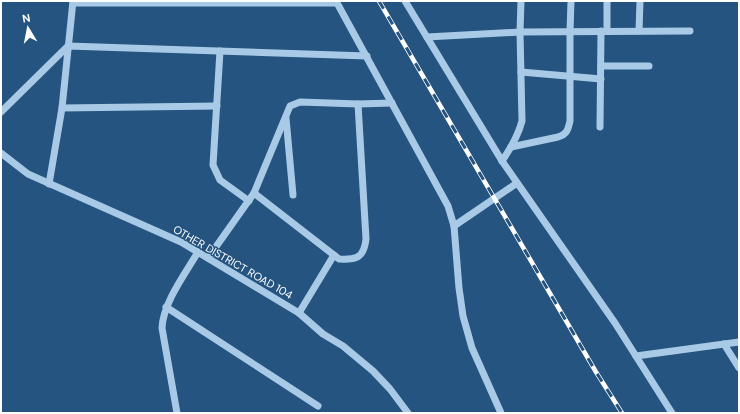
<svg xmlns="http://www.w3.org/2000/svg" width="740" height="414" font-family="'DM Sans',sans-serif">
  <rect width="100%" height="100%" fill="#24547f"/>
  <g fill="none" stroke-linecap="round" stroke-linejoin="round">
    <g stroke="#a9cae6" stroke-width="7">
      <polyline points="336,1 448,206 454,226 459,288 463,316 472,348 501,413"/>
      <polyline points="405,1 502,161 615,323 672,413"/>
      <polyline points="73,3 337,3"/>
      <polyline points="607,31 607,1"/>
      <polyline points="639,31 640,1"/>
      <polyline points="427,37 520,32 690,31"/>
      <polyline points="220,51 213,165 220,180 249,201"/>
      <polyline points="601,66 649,66"/>
      <polyline points="521,72 601,79"/>
      <polyline points="62,108 217,106"/>
      <polyline points="1,112 68,46 367,56"/>
      <polyline points="286,118 293,195"/>
      <polyline points="600,127 601,31"/>
      <path d="M511 147 558 137C567 134 568 130 570 121V31L571 1"/>
      <polyline points="1,153 28,174 181,242 299,313 323,334 343,346 373,371 390,389 408,413"/>
      <path d="M502 161C511 148 518 136 522 121L520 32 521 1"/>
      <polyline points="49,184 62,108 73,1"/>
      <path d="M254 193 339 259C356 260 364 258 366 239L358 104"/>
      <polyline points="454,226 517,183"/>
      <polyline points="208,258 254,193 290,106 300,102 358,104 392,103"/>
      <polyline points="166,307 318,406"/>
      <polyline points="299,313 334,255"/>
      <polyline points="724,344 739,368"/>
      <polyline points="636,356 739,342"/>
      <path d="M177 413 162 328C163 303 185 274 198 252"/>
    </g>
    <g stroke="#fff" stroke-width="4.5">
      <polyline id="rail" points="379,1 596,372 622,413"/>
    </g>
    <use href="#rail" stroke="#24547f" stroke-width="3" stroke-dasharray="9" stroke-linecap="butt"/>
  </g>
  <g text-anchor="middle" dominant-baseline="central" stroke-width="3" stroke-linejoin="round" paint-order="stroke">
    <g font-size="11" fill="#fff" stroke="#24547f">
      <text transform="translate(233 262) rotate(30)">OTHER DISTRICT ROAD 104</text>
    </g>
  </g>
  <rect width="740" height="414" fill="none" stroke="#ffffff" stroke-width="4"/>
  <g transform="translate(28 28) rotate(350)" stroke="#24547f" stroke-width="3" paint-order="stroke">
  <path d="M0-3L7 15L0 10L-7 15Z" fill="#ffffff"/>
  <text y="-6" font-size="11" font-weight="bold" text-anchor="middle" fill="#ffffff">N</text>
  </g>
</svg>
